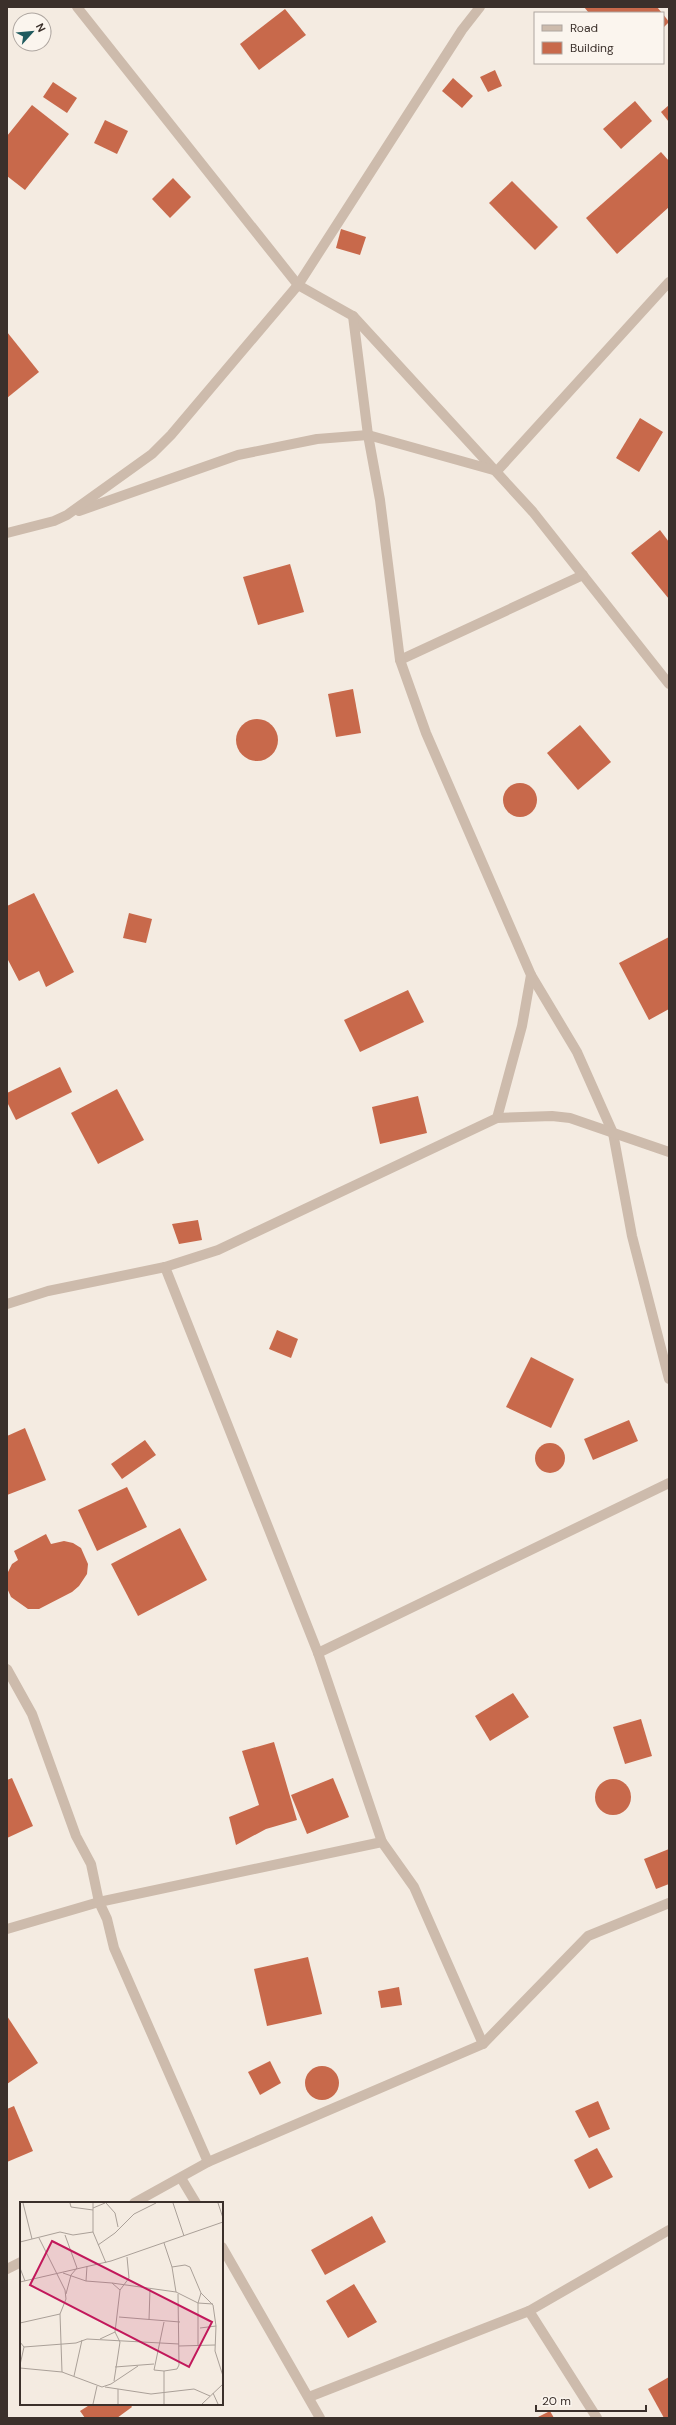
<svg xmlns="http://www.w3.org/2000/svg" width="676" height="2425" font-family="'DM Sans',sans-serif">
  <rect width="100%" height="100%" fill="#f4ebe1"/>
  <g fill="#c8694b">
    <polygon points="584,7 657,7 662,13 589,13"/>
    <polygon points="285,9 306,35 259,70 240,44"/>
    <polygon points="663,14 669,22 663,28"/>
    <polygon points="495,70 502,86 488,92 480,77"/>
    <polygon points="453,78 473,96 462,108 442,91"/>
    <polygon points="53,82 77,98 67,113 43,97"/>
    <polygon points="635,101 652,121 621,149 603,129"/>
    <polygon points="32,105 69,134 25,190 7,176 7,136"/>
    <polygon points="669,105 669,122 661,112"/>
    <polygon points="105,120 128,131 117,154 94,143"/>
    <polygon points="661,152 669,161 669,207 617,254 586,218"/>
    <polygon points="173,178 191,197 170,218 152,199"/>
    <polygon points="512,181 558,227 535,250 489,203"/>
    <polygon points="341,229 366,237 360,255 336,248"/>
    <polygon points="7,332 39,372 7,398"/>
    <polygon points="640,418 663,432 639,472 616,458"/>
    <polygon points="660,530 669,542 669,599 631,553"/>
    <polygon points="290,564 304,612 258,625 243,577"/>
    <polygon points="353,689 361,733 336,737 328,694"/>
    <circle cx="257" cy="740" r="21"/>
    <polygon points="580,725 611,762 578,790 547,753"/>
    <circle cx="520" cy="800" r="17"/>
    <polygon points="34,893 74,972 46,987 39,971 19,981 7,958 7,906"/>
    <polygon points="129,913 152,919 146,943 123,938"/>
    <polygon points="669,937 669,1009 649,1020 619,963"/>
    <polygon points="408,990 424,1022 360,1052 344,1020"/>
    <polygon points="60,1067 72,1092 16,1120 7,1102 7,1093"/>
    <polygon points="117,1089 144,1140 98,1164 71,1113"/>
    <polygon points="418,1096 427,1133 380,1144 372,1107"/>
    <polygon points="198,1220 202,1240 179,1244 172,1224"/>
    <polygon points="277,1330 298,1339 291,1358 269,1349"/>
    <polygon points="531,1357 574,1379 551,1428 506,1407"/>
    <polygon points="629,1420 638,1441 593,1460 584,1439"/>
    <polygon points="25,1428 46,1480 7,1495 7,1436"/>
    <polygon points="145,1440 156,1455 122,1479 111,1464"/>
    <circle cx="550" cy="1458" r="15"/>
    <polygon points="127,1487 147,1527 97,1551 78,1510"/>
    <polygon points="180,1528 207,1580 138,1616 111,1564"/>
    <polygon points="46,1534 51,1544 64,1541 73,1543 81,1548 88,1564 87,1574 79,1586 72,1592 39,1609 28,1609 11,1597 7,1588 7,1574 12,1564 18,1560 14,1551"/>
    <polygon points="513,1693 529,1717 490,1741 475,1716"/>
    <polygon points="641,1719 652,1756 625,1764 613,1727"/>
    <polygon points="274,1742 297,1820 266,1829 236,1845 229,1817 259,1805 242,1751"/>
    <polygon points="12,1778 33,1826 7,1838 7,1780"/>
    <polygon points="333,1778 349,1817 307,1834 291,1795"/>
    <circle cx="613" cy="1797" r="18"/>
    <polygon points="669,1849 669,1884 656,1889 644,1859"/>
    <polygon points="308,1957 322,2014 267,2026 254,1969"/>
    <polygon points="399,1987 402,2005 381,2008 378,1991"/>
    <polygon points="7,2016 38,2063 7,2084"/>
    <polygon points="270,2061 281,2083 260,2095 248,2072"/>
    <circle cx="322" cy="2083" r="17"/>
    <polygon points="598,2101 610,2129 589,2138 575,2111"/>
    <polygon points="14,2106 33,2151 7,2162 7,2109"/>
    <polygon points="597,2148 613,2177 589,2189 574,2160"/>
    <polygon points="372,2216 386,2242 325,2275 311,2250"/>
    <polygon points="354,2284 377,2322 348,2338 326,2301"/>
    <polygon points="669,2377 669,2418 664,2418 648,2389"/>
    <polygon points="91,2404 130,2404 132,2407 117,2418 85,2418 80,2411"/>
    <polygon points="550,2411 554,2418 536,2418"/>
  </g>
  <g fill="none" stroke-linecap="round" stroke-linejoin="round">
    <g stroke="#cdbbac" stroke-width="10">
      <polyline points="77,7 298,285 353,316 533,512 669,684"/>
      <polyline points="79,511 238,455 317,439 368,435 497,471 669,282"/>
      <polyline points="7,533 54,521 67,515 152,454 171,435 298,285 462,30 480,7"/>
      <polyline points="400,660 583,575"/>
      <polyline points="531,975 577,1052 613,1133 632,1236 669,1379"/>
      <polyline points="497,1118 552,1116 570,1118 669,1152"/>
      <polyline points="165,1267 318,1653 382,1842 414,1887 483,2044"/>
      <polyline points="7,1304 48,1291 165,1267 218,1250 497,1118 522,1026 531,975 426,733 400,660 380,500 368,435 353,316"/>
      <polyline points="318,1653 669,1483"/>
      <polyline points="7,1669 32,1714 76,1836 91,1864 99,1902 107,1919 114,1948 208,2162"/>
      <polyline points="7,1929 99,1902 382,1842"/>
      <polyline points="181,2178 196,2203"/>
      <polyline points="134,2203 208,2162 483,2044 588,1936 669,1903"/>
      <polyline points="222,2247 320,2418"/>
      <polyline points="7,2269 21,2262"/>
      <polyline points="529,2311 597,2418"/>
      <polyline points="309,2397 529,2311 669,2230"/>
    </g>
  </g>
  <g transform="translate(20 2202)">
    <rect width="203" height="203" fill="#f4ebe1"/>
    <path fill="none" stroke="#aaa098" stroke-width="1" d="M3 1 12 37M50 1 51 5 73 8M73 1V30L86 61M86 1 95 11 98 25M153 1 164 34M198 1 203 16M73 6 85 1M45 33 57 66 51 73 46 92M19 36 45 88 46 97 40 112 42 170M0 40 40 30 53 33 73 30M144 41 152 65 156 90 178 101 193 102M78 43 95 31 114 12 136 1M152 65 165 63 170 65 181 91 193 103 196 124 195 149 203 174M0 66 5 79M43 71 66 79 92 81 100 88 95 130 100 140 94 179M66 79 67 64M0 80 91 59 203 20M92 81 156 90M100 88 109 76 107 55M99 115 160 120M129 118 130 87M0 121 40 112M180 126 196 124M80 137 95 130M0 140 4 145 0 163M178 143V101L181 91M159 144 195 143M4 145 56 141 67 137 159 142M95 165 134 162M0 166 42 170 82 185 91 182 118 164M144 169 134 168 144 120M54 174 62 138M85 185 131 192 174 187 190 194M98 187V202M193 191 198 202M73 202 77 184M144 202V169L157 167 159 163 158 92M182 202 203 182"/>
    <path fill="#c2185b" fill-opacity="0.15" stroke="#c2185b" stroke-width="2" d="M32 39 192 120 169 165 10 83Z"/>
    <rect width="203" height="203" fill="none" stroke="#3b302b" stroke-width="2"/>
  </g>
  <rect width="676" height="2425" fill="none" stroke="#3b302b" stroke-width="16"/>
  <rect x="534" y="12" width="130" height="52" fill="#fbf5ee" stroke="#aea6a0"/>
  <rect x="542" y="25" width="20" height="6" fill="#cdbbac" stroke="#aea6a0"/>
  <text x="570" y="32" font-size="12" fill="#3b302b">Road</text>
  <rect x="542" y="42" width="20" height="12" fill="#c8694b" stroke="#aea6a0"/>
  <text x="570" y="52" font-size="12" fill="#3b302b">Building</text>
  <g transform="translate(32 32) rotate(63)"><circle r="19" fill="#fbf5ee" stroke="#aea6a0"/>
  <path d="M0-3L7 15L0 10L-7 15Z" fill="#1f5a5e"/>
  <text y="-6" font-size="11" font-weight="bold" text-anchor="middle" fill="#3b302b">N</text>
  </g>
  <path d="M536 2405v6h110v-6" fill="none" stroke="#3b302b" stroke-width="2"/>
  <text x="542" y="2405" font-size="12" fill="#3b302b" stroke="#fbf5ee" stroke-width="3" paint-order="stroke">20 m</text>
</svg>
